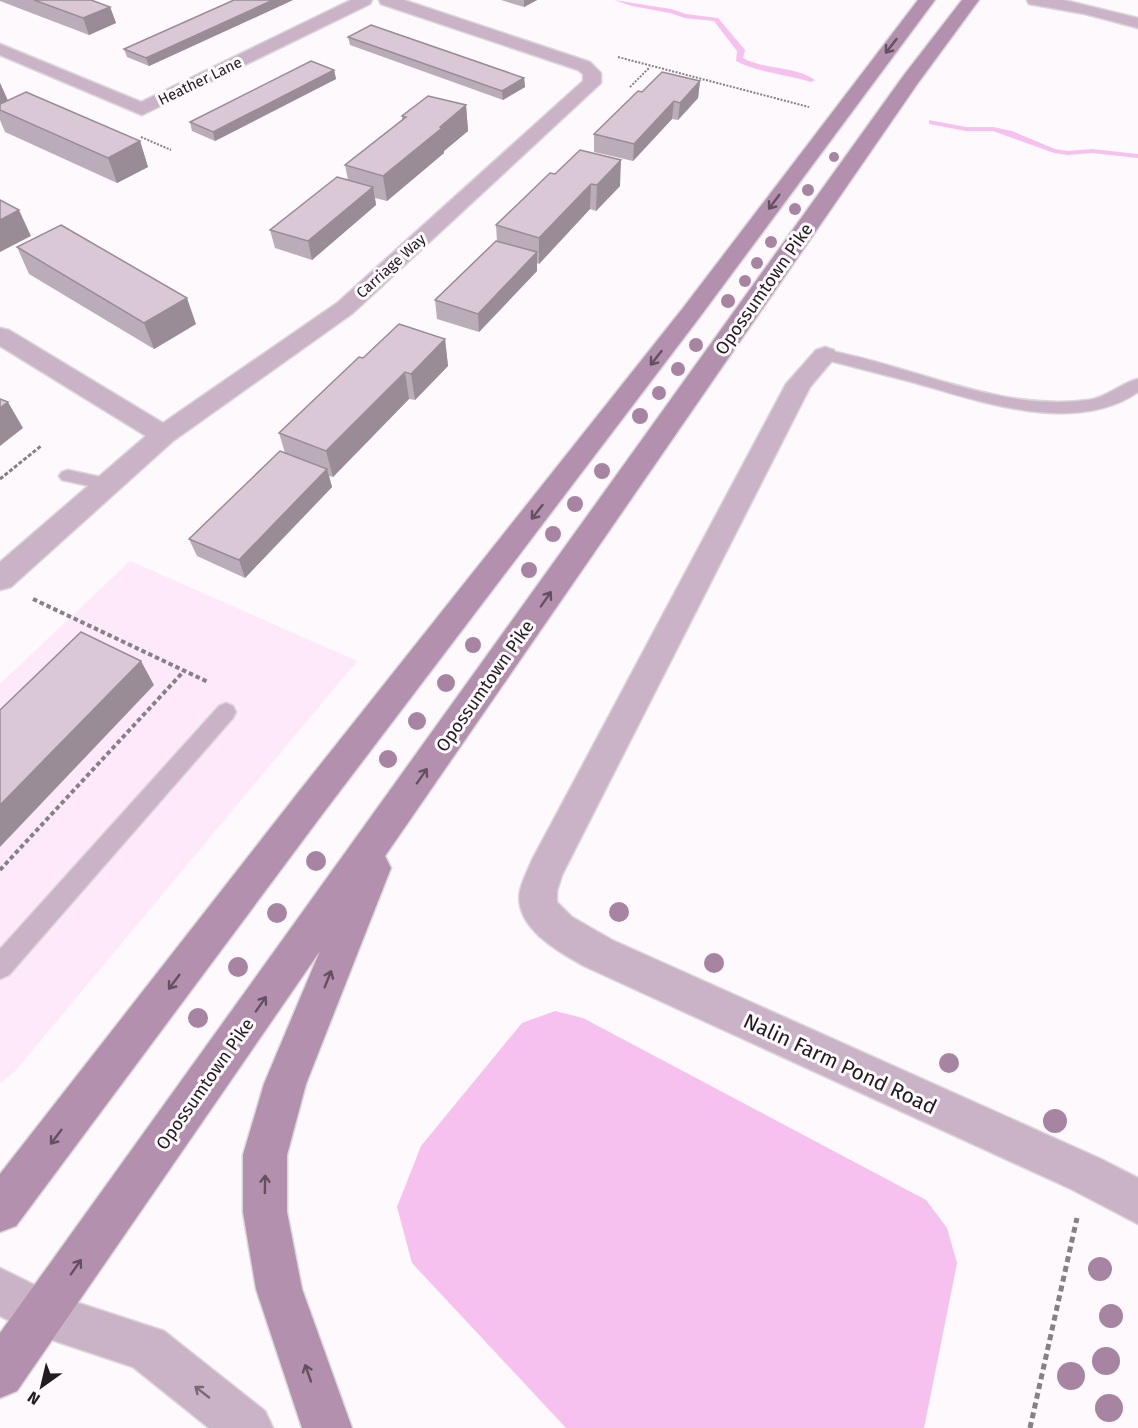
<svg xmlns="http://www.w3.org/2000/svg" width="1138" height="1428" font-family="'Fira Sans',sans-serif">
  <rect width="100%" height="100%" fill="#fdf9fc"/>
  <polygon fill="#fde9f9" points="130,561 357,661 15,1071 0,1083 0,684"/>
  <polygon fill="#f6c1ee" points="555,1011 583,1018 926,1200 947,1228 957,1263 924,1428 566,1428 412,1263 397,1207 421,1146 522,1023"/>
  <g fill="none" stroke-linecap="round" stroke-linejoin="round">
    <g fill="#f6c1ee" fill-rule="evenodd">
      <path d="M614 0 671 9 686 14 718 18 745 50 743 58C765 70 795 66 815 80L811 82C787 74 759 73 736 61L737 51 714 21 685 18 670 13 632 6Z"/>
      <polygon points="929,120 966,127 993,127 1012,131 1055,149 1068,151 1092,149 1138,154 1138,158 1092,153 1068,155 1054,153 993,131 966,131 929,124"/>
    </g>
    <g stroke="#dad6d9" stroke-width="3">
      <g id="service">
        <path d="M825 350C912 365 998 412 1088 400 1106 398 1121 383 1138 379V392C1075 436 979 401 912 382 881 374 850 366 819 358L817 355 819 352Z"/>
        <polygon points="68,470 114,480 117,484 114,488 108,490 62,480 59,476 62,472"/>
        <polygon points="226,703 233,706 236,712 233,718 9,975 0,979 0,949 219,706"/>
      </g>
    </g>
    <g stroke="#dad6d9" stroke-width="3">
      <g id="minor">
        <polygon points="351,0 372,0 370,4 142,115 0,55 0,44 141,102"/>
        <polygon points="379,0 404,0 590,62 601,73 601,83 353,313 173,441 11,587 0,590 0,562 146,436 0,346 0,328 9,330 163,423 337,303 583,81 583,74 578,70 381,4"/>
        <polygon points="1027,0 1064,0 1138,18 1138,28 1085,14 1029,4"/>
        <path d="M825 347 834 350 837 355 810 387 562 875 557 891V902L572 917 612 940 1101 1159 1138 1178V1224L1071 1189 584 966C559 952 513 927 520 891 522 881 528 870 532 860L786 384 816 350Z"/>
        <polygon points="42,1291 164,1331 265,1411 273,1428 209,1428 133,1367 25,1331 19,1314 25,1297"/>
      </g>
    </g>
    <g stroke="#dad6d9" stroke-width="3">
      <polygon id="tertiary" points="0,1268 59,1297 65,1314 59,1331 42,1337 0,1316"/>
    </g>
    <g stroke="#dad6d9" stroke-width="3">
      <g id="secondary">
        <polygon points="918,0 935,0 699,318 321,816 16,1226 0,1232 0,1174 297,794 683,308"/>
        <polygon points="962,0 979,0 918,83 385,856 391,868 306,1084 287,1155 287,1212 302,1289 352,1428 302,1428 256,1289 243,1212 243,1155 264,1084 320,951 17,1391 0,1398 0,1333 904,75"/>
      </g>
    </g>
    <g stroke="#868185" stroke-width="2" stroke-dasharray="2 1.5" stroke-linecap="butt">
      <polyline points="618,57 809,107"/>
      <polyline points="630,87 650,67"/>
      <polyline points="141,137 171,150"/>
    </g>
    <polyline stroke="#868185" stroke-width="3" stroke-dasharray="4 2" stroke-linecap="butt" points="0,479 41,446"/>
    <g stroke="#868185" stroke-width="4" stroke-dasharray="4.5 3" stroke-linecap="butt">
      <polyline points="33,599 208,682"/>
      <polyline points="0,870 184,671"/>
    </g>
    <polyline stroke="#868185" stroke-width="5" stroke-dasharray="6 4" stroke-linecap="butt" points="1030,1428 1077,1218"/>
    <use href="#service" fill="#cbb3c7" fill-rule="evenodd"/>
    <use href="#minor" fill="#cbb3c7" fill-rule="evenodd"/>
    <use href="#tertiary" fill="#cbb3c7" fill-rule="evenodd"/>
    <use href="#secondary" fill="#b390ad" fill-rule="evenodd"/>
  </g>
  <g fill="#a884a3">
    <circle cx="834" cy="157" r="5"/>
    <circle cx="808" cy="190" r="6"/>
    <circle cx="795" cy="209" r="6"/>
    <circle cx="771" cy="242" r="6"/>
    <circle cx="757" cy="263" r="6"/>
    <circle cx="745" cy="281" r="6"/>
    <circle cx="728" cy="301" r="7"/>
    <circle cx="696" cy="345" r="7"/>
    <circle cx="678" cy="369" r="7"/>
    <circle cx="659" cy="393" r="7"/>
    <circle cx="640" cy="416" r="8"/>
    <circle cx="602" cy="471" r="8"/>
    <circle cx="575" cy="504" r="8"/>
    <circle cx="553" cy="534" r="8"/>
    <circle cx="529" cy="570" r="8"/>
    <circle cx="473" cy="645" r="8"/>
    <circle cx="446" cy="683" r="9"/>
    <circle cx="417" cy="721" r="9"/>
    <circle cx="388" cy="759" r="9"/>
    <circle cx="316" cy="861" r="10"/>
    <circle cx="619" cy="912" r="10"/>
    <circle cx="277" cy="913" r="10"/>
    <circle cx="714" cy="963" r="10"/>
    <circle cx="238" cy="967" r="10"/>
    <circle cx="198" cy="1018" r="10"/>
    <circle cx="949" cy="1063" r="10"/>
    <circle cx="1055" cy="1121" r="12"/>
    <circle cx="1100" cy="1269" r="12"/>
    <circle cx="1111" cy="1316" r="12"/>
    <circle cx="1106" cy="1361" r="14"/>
    <circle cx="1071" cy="1376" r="14"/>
    <circle cx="1109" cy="1408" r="14"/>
  </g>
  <g fill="#bbacb9">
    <polygon points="0,0 91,0 110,7 116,23 89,35 0,1"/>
    <polygon points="234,0 293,0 149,66 127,57 124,49"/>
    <polygon points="501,0 537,0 524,7"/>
    <polygon points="348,37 524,78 525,87 503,100 350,45"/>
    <polygon points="334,70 336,79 215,141 192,131 190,122"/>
    <polygon points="700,81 698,98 678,120 672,119 633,161 594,152 594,134 642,92"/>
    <polygon points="0,83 8,101 140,141 148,167 117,183 5,132 0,120"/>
    <polygon points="466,105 468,131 444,151 444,153 387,201 375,198 376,205 312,260 275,248 270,230 348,180 345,165 402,120 402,116"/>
    <polygon points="555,174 620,186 596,211 590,209 539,264 537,263 537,271 479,332 437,319 435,300 497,241 496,225"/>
    <polygon points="17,247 196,324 154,349 29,274"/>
    <polygon points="445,339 448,366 415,400 409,399 333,477 329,476 332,487 245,578 197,556 189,539 285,453 279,433 363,358"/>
  </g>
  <g fill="#998c96">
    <polygon points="273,0 293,0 149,66 146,58"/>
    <polygon points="524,0 537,0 524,7"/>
    <polygon points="110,7 116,23 89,35 83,18"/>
    <polygon points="334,70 336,79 215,141 213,132"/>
    <polygon points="524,78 525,87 503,100 502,91"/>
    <polygon points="700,81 698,98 678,120 680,103"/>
    <polygon points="0,83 9,103 0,107"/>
    <polygon points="674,101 672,119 633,161 634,144"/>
    <polygon points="466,105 468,131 444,151 444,153 387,201 383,176"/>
    <polygon points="140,141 148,167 117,183 108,158"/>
    <polygon points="621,160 620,186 596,211 597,185"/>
    <polygon points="591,184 590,209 539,264 539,238"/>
    <polygon points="373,187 376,205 312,260 308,241"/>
    <polygon points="19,210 31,236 0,252 0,220"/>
    <polygon points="537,252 537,271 479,332 478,314"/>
    <polygon points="187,298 196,324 154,349 144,323"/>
    <polygon points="445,339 448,366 415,400 411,374"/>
    <polygon points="405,372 409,399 333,477 326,451"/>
    <polygon points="8,402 23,428 0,446 0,408"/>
    <polygon points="327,469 332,487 245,578 239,560"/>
    <polygon points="141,661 154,685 0,847 0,805"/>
  </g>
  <g fill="#dac8d7" stroke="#998c96" stroke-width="1.5">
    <polygon points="34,0 91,0 110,7 83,18"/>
    <polygon points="234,0 273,0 146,58 124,49"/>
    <polygon points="371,25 524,78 502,91 348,37"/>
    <polygon points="311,61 334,70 213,132 190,122"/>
    <polygon points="662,72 700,81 680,103 674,101 634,144 594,134 638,91 642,92"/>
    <polygon points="26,92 140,141 108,158 0,110 0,104"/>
    <polygon points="428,96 466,105 440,127 442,128 383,176 345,165 406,117 402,116"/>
    <polygon points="580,150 621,160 597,185 591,184 539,238 496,225 550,173 555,174"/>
    <polygon points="337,177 373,187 308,241 270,230"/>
    <polygon points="0,200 19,210 0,220"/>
    <polygon points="61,225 187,298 144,323 17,247"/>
    <polygon points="496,241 537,252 478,314 435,300"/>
    <polygon points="399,324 445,339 411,374 405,372 326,451 279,433 359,357 363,358"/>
    <polygon points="0,399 8,402 0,408"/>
    <polygon points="280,451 327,469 239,560 189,539"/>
    <polygon points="81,632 141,661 0,805 0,710"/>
  </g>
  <defs><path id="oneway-shaft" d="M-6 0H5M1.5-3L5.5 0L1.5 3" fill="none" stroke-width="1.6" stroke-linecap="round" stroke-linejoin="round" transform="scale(1.5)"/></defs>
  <g stroke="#635060">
    <use href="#oneway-shaft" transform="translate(891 46) rotate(128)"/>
    <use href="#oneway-shaft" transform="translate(774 202) rotate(127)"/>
    <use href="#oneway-shaft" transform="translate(656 358) rotate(128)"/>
    <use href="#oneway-shaft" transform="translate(537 512) rotate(128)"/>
    <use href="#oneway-shaft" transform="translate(546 599) rotate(-55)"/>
    <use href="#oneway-shaft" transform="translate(422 776) rotate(-55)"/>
    <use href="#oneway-shaft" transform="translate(328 979) rotate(-68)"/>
    <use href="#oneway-shaft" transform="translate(174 982) rotate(127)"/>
    <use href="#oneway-shaft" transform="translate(261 1004) rotate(-55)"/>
    <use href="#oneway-shaft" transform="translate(56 1137) rotate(127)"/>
    <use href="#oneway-shaft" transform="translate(265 1184) rotate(-89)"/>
    <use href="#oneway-shaft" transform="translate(76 1267) rotate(-55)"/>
    <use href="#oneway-shaft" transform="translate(308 1373) rotate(-109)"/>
  </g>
  <use stroke="#766874" href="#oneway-shaft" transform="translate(202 1392) rotate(-142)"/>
  <g text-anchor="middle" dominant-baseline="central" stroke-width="6" stroke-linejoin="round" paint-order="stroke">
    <g font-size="15" fill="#221c21" stroke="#fdf9fc">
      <text transform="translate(200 81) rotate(-26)">Heather Lane</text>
      <text transform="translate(391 266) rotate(-42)">Carriage Way</text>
    </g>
    <g font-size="18" fill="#221c21" stroke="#fdf9fc">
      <text transform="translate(764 289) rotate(-55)">Opossumtown Pike</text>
      <text transform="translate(485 686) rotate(-55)">Opossumtown Pike</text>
      <text transform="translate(205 1084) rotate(-55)">Opossumtown Pike</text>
    </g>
    <g font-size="21" fill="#221c21" stroke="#fdf9fc">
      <text transform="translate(840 1064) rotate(25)">Nalin Farm Pond Road</text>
    </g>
  </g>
  <g transform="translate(42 1386) rotate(214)" stroke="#fdf9fc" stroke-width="4.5" paint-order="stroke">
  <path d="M0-4.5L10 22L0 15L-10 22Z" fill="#221c21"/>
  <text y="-9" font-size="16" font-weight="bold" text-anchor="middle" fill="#221c21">N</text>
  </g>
</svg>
